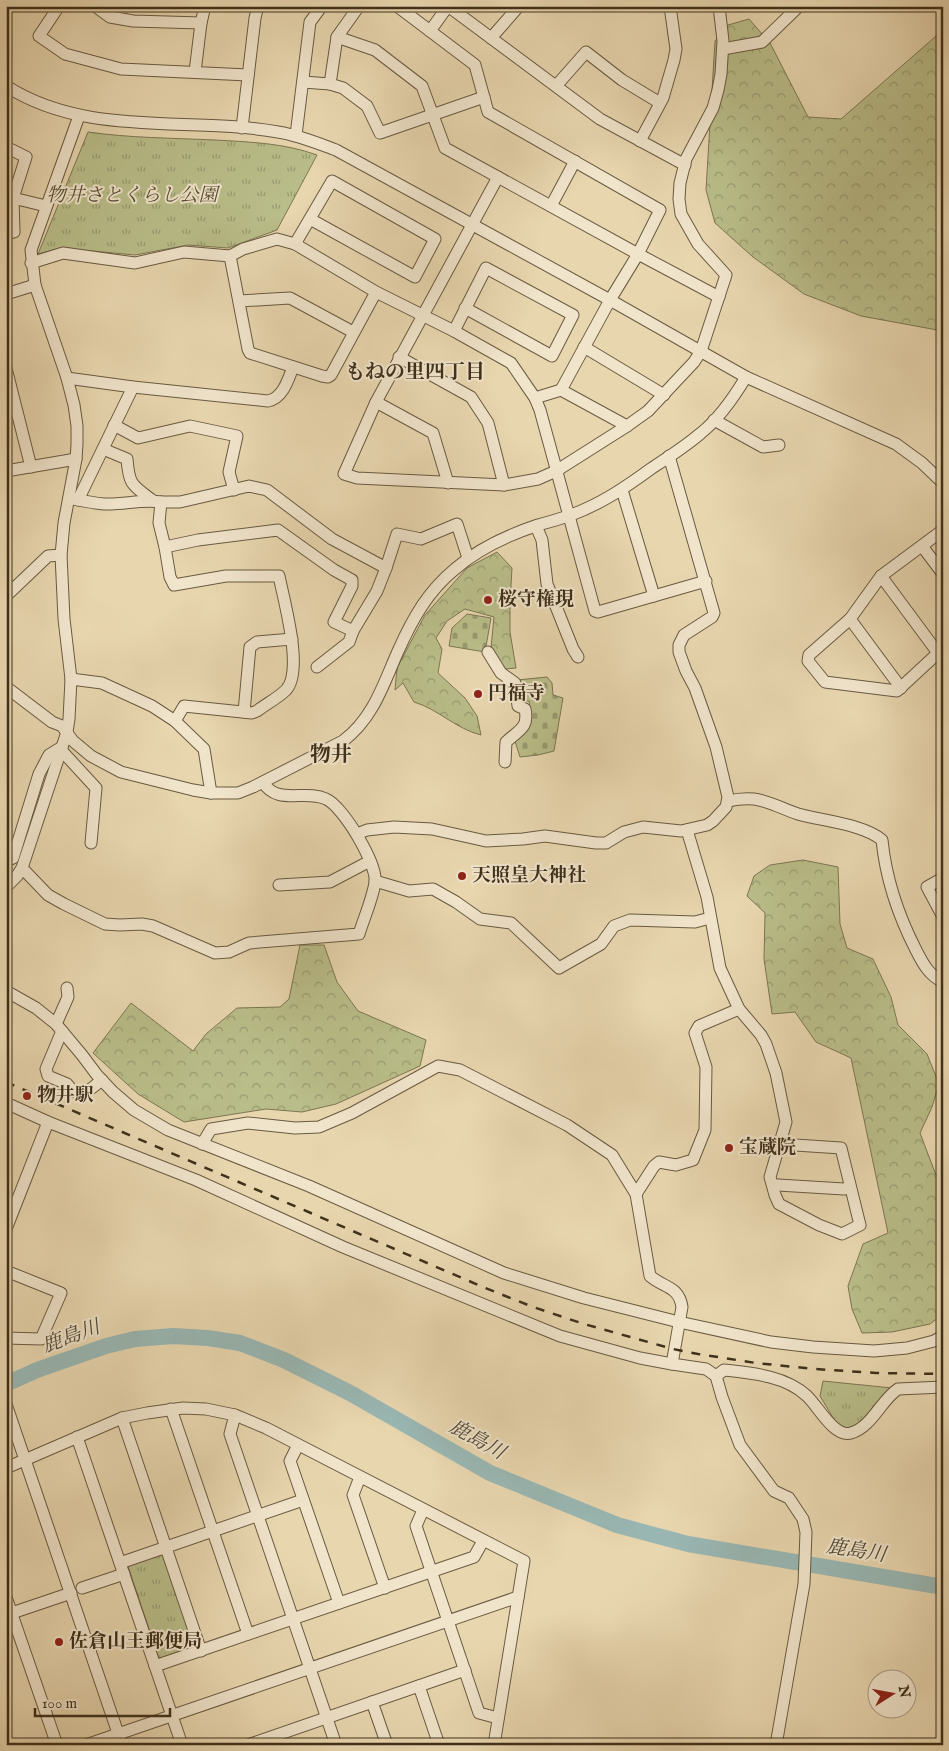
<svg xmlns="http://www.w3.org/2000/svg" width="949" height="1751" font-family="'IM FELL English','Noto Serif JP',serif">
  <defs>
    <pattern id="grass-tufts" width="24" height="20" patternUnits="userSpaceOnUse" patternTransform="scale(1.25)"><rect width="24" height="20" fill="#b9bd89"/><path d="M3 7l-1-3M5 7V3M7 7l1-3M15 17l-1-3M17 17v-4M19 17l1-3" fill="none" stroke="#989a6f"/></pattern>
    <pattern id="forest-crowns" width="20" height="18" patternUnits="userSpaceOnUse" patternTransform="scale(1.25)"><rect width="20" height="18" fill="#b9bd89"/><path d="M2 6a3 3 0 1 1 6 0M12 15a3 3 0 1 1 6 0" fill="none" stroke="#989a6f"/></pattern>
    <pattern id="cemetery-stones" width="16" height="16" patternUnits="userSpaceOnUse" patternTransform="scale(1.25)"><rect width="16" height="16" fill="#b9bd89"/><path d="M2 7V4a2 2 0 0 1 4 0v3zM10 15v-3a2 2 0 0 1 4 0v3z" fill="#989a6f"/></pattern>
  </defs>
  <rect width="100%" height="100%" fill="#e8d6af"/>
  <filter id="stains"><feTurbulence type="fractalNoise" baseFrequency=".004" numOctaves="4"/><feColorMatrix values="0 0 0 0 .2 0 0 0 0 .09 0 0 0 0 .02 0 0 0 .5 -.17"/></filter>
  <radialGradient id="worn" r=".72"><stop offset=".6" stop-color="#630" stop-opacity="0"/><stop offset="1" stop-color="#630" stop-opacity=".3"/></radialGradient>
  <g fill="url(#grass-tufts)" stroke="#7c7652">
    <path d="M88 132C130 138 172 138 215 140 250 142 284 143 317 155L277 230 228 248 188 245 135 255 61 248 38 254Z"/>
    <polygon points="823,1381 892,1388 868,1417 849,1431 838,1426 820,1396"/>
    <polygon points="163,1554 194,1646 159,1659 128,1566"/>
  </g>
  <g fill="url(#forest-crowns)" stroke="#7c7652">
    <polygon points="749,19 770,43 808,117 841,119 943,30 943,331 861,316 804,294 753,257 715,223 706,190 715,41 728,25"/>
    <path d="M497 552 512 568 510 603V632L516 668 505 669 491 648 494 617 465 609 447 621 436 638 442 649 438 673 465 698 477 716 481 735C456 729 438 709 414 702L403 683 395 690 397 668 425 615 467 568Z"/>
    <polygon points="803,860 838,867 840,924 847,948 873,959 891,997 898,1025 927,1054 939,1084 932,1107 920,1133 936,1175 943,1180 943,1314 930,1324 892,1332 862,1333 852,1309 848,1286 863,1244 888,1233 851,1058 816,1042 795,1012 772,1014 764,959 765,913 747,896 754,876 770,865"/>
    <polygon points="300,945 324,945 337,982 358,1011 426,1040 420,1066 336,1104 302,1112 266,1109 184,1122 138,1094 93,1053 131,1003 193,1051 206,1034 237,1008 280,1007 289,999"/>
  </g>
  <g fill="url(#cemetery-stones)" stroke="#7c7652">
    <polygon points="467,614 491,618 485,652 449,646 452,628"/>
    <path d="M547 677 552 683 553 695 563 698 554 751 538 755 520 757 514 738C535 725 532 724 529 701H520L517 680Z"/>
  </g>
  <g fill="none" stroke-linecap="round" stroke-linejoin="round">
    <polyline stroke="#99b7b3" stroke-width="16" points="6,1384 37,1370 106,1346 135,1339 173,1336 208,1338 240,1343 284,1360 350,1393 490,1473 617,1525 688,1544 943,1587"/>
    <g stroke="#695a40" stroke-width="13">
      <g id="minor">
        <polyline points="59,6 39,36 65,54 121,69 248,75"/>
        <polyline points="95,6 110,17 133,21 201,23"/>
        <polyline points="448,6 600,119 685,165"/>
        <polyline points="430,31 448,6"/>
        <polyline points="337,37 375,50 422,86 445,148 638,254 660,210 488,112 475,65 397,6"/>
        <polyline points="491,38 519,6"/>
        <polyline points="723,49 762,42 799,6"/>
        <polyline points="195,72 201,23 205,6"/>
        <polyline points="303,82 330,84 337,37 359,6"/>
        <polyline points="330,84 343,88 367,106 380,133 484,97"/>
        <path d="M6 86C87 138 188 116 278 132 298 135 317 143 336 150L610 300 746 377 896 444 922 463 943 483"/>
        <polyline points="556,86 586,52 622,80 660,103"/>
        <polyline points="242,128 255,18 258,6"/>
        <polyline points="296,135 310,22 322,6"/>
        <polyline points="640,141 663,98 674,60 676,49 670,6"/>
        <polyline points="6,147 26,157 13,198 14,232 6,234"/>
        <polyline points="498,177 376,402 344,474 357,478 504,485 538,479 556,471 627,426 648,411 694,362 701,351 726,275 698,244 681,214 679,199 680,183 686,159 713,108 718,90 721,74 723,41 719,6"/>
        <polyline points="7,195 13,198 46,206"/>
        <polyline points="551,206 575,161"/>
        <polyline points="295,244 332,181 435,239 415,277 310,219"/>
        <polyline points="31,263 63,253 135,263 184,252 230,256"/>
        <polyline points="376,292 331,375 328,377 322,376 250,353 248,349 230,256 243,249 277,239 295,244 376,292 454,331 511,363 535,398 540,410 595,611 598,612 706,581"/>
        <polyline points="6,294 35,285"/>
        <polyline points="239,301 290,298 353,332"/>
        <polyline points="454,331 486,268 573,315 552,356 465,308"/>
        <polyline points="584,347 664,395"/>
        <polyline points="399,357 471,397 488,423 504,485"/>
        <polyline points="6,368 31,467"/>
        <path d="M67 378 133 387 268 401C283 398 288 380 293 367"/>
        <polyline points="561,390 610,300 638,254 719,297"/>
        <polyline points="535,398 561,390 627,426"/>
        <polyline points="376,402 433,433 448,483"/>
        <polyline points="714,420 763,447 779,445"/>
        <polyline points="114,425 138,438 190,426 237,436 229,472 234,490"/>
        <path d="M103 449 127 459C129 485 132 485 152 500"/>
        <polyline points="6,471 76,459"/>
        <polyline points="622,490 654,596"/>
        <path d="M73 499C83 501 94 503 104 504 123 505 142 499 161 502"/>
        <polyline points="78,500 133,387"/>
        <polyline points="536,526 542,540 547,584 573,649 578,657"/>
        <polyline points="943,530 881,576 850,619 809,655 808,661 825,682 897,691 938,653 943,656"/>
        <polyline points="922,546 943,574"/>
        <polyline points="165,547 198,540 278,530 334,570 352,580 352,586 334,622 353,631"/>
        <polyline points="386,568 397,534 421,539 457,524 468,558"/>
        <polyline points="881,576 938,653"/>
        <polyline points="6,596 48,556 61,555"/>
        <polyline points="850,619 901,688"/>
        <path d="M488 652 501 673 515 683 518 706 525 709C529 728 519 730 506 742L505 762"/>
        <polyline points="71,679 102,683 152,706 175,721 204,749 211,793"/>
        <path d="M6 687 52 722 62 726 73 741 91 756 121 772 193 790 211 793H238L253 787 343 741C374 718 384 682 399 649 413 618 428 591 455 569 479 548 508 535 538 525 549 522 560 519 571 515 601 504 626 487 652 468 669 457 686 446 701 433 720 418 734 397 746 377"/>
        <polyline points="244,712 250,647 257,642 292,639"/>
        <path d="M175 721 184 706 252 713 257 711C266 704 278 698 286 690 304 671 284 601 279 576H226L174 585 170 577 165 547 159 523 161 502H180L249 486 267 490 332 539 386 568 377 591 353 631 349 642 317 667"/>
        <polyline points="61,750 96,788 91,843"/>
        <path d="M728 801C737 799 745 798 754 799 769 801 783 809 798 814 823 821 862 824 882 840 886 880 898 915 916 950 923 964 929 975 943 982"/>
        <polyline points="687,830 707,897 720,968 739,1009 761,1035 766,1044 776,1073 786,1122 770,1177 775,1195 779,1204 819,1225 842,1234 860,1225 841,1148 780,1144"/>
        <polyline points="357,834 367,830 394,827 432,829 486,841 523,839 545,836 596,843 606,843 624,832 643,827 681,831 707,825 713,821 726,807 728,797 716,747 695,688 686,671 679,652 679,645 684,635 712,617 714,613 669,456"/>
        <polyline points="6,861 13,858 39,774 49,755 62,747"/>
        <path d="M22 868 48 895 64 904 105 924 120 925 142 924 153 926 215 953 229 952 249 943 359 934C364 918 372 900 375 883 378 865 343 806 326 799 305 789 277 806 263 782"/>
        <polyline points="943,878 927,887 943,917"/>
        <polyline points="375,881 409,891 433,889 456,902 480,919 511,923 559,968 601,944 614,926 630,920 695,922 710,918"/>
        <polyline points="279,885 330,882 370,861"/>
        <polyline points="6,887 17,876 22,868 67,732 69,719 71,679 64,619 61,555 64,523 76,459 77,444 77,426 74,405 67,378 35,285 31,250 79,116"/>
        <polyline points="6,991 36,1008 56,1024 82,1055 97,1075 113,1092 134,1110 168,1130 309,1186 504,1273 584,1298 679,1322 771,1342 813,1347 874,1351 907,1348 934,1341 943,1336"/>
        <polyline points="56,1024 68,997 67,988"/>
        <polyline points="62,1031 46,1069 48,1076 67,1084 73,1091 83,1095 102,1080"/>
        <polyline points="6,1103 48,1122 196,1180 343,1247 560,1336 640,1358 672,1364"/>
        <path d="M202 1144 211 1129 248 1123 295 1128 319 1127 352 1113 438 1066 460 1070 567 1125 612 1155 636 1194 650 1276C664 1288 679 1286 682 1307L672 1364 706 1369 716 1376 722 1397 740 1445 774 1491 789 1498 803 1519 806 1532 804 1584 776 1745"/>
        <polyline points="773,1186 778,1185 844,1189 850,1187"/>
        <polyline points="636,1194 654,1166 659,1162 676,1165 693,1160 705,1130 706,1067 695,1033 699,1026 739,1009"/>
        <polyline points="6,1229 48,1122"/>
        <polyline points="6,1271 61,1293 41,1339 6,1338"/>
        <path d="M716 1376 724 1370C752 1373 786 1376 807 1396 818 1406 834 1438 851 1433 872 1427 881 1400 898 1389L943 1387"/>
        <polyline points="6,1404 122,1745"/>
        <polyline points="171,1409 248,1634"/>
        <polyline points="235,1415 230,1434 336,1745"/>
        <polyline points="122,1418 201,1651"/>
        <polyline points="77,1437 182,1745"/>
        <polyline points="298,1445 290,1461 339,1603"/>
        <polyline points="6,1468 122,1418 147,1413 183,1408 206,1409 235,1415 266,1428 524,1561 494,1745"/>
        <polyline points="360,1477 353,1495 385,1588"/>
        <polyline points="423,1510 416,1526 479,1713 498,1718"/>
        <polyline points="120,1563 303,1500"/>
        <polyline points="82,1588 124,1574"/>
        <polyline points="6,1597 57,1745"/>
        <polyline points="6,1615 71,1593"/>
        <polyline points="155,1666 474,1557 483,1541"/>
        <polyline points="419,1686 439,1745"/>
        <polyline points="372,1702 387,1745"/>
        <polyline points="86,1745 518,1597"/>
        <polyline points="248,1745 465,1670"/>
      </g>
    </g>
    <use href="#minor" stroke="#f0e4cb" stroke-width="11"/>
    <polyline stroke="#3f301b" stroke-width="2.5" stroke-dasharray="9 9" stroke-linecap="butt" points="6,1082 483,1287 533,1307 584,1324 673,1349 698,1354 756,1363 815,1369 876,1373 943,1374"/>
  </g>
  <g fill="#8f2418" stroke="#f0e4cb" stroke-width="2">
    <circle cx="488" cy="600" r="5"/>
    <circle cx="478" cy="694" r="5"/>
    <circle cx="462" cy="876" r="5"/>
    <circle cx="27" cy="1096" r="5"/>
    <circle cx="729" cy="1148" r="5"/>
    <circle cx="59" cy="1642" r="5"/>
  </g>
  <g text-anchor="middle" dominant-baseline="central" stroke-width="4" stroke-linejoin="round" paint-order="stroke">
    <g font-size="19" font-style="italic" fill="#574c31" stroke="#f0e4cb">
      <text x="132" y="196">物井さとくらし公園</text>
    </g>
    <g font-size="19" font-weight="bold" fill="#3f301b" stroke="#f0e4cb" text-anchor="start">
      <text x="498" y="600">桜守権現</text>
      <text x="488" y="694">円福寺</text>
      <text x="472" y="876">天照皇大神社</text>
      <text x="37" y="1096">物井駅</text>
      <text x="739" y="1148">宝蔵院</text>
      <text x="69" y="1642">佐倉山王郵便局</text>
    </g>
    <g font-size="20" font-weight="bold" fill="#3f301b" stroke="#f0e4cb">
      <text x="415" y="372">もねの里四丁目</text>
    </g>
    <g font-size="20" font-style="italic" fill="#514b39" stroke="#f0e4cb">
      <text transform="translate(71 1337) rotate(-20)">鹿島川</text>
      <text transform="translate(477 1440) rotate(29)">鹿島川</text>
      <text transform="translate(856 1551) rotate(9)">鹿島川</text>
    </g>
    <g font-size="21" font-weight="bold" fill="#3f301b" stroke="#f0e4cb">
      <text x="331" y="755">物井</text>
    </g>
  </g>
  <rect width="949" height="1751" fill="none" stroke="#e8d6af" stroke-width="25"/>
  <rect x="8" y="8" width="934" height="1736" fill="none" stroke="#3f301b" stroke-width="2.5"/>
  <rect x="12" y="12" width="924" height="1726" fill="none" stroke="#3f301b"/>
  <g transform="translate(892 1694) rotate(79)"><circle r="24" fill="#f0e4cb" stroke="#a99c85"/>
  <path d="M0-4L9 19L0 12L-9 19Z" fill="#8f2418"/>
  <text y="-8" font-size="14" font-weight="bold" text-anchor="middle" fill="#3f301b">N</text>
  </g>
  <path d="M35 1708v8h135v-8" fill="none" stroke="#3f301b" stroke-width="2.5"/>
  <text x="42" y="1708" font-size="15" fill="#3f301b" stroke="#f0e4cb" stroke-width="4" paint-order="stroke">100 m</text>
  <rect width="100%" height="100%" filter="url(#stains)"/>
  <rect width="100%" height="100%" fill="url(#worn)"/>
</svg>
